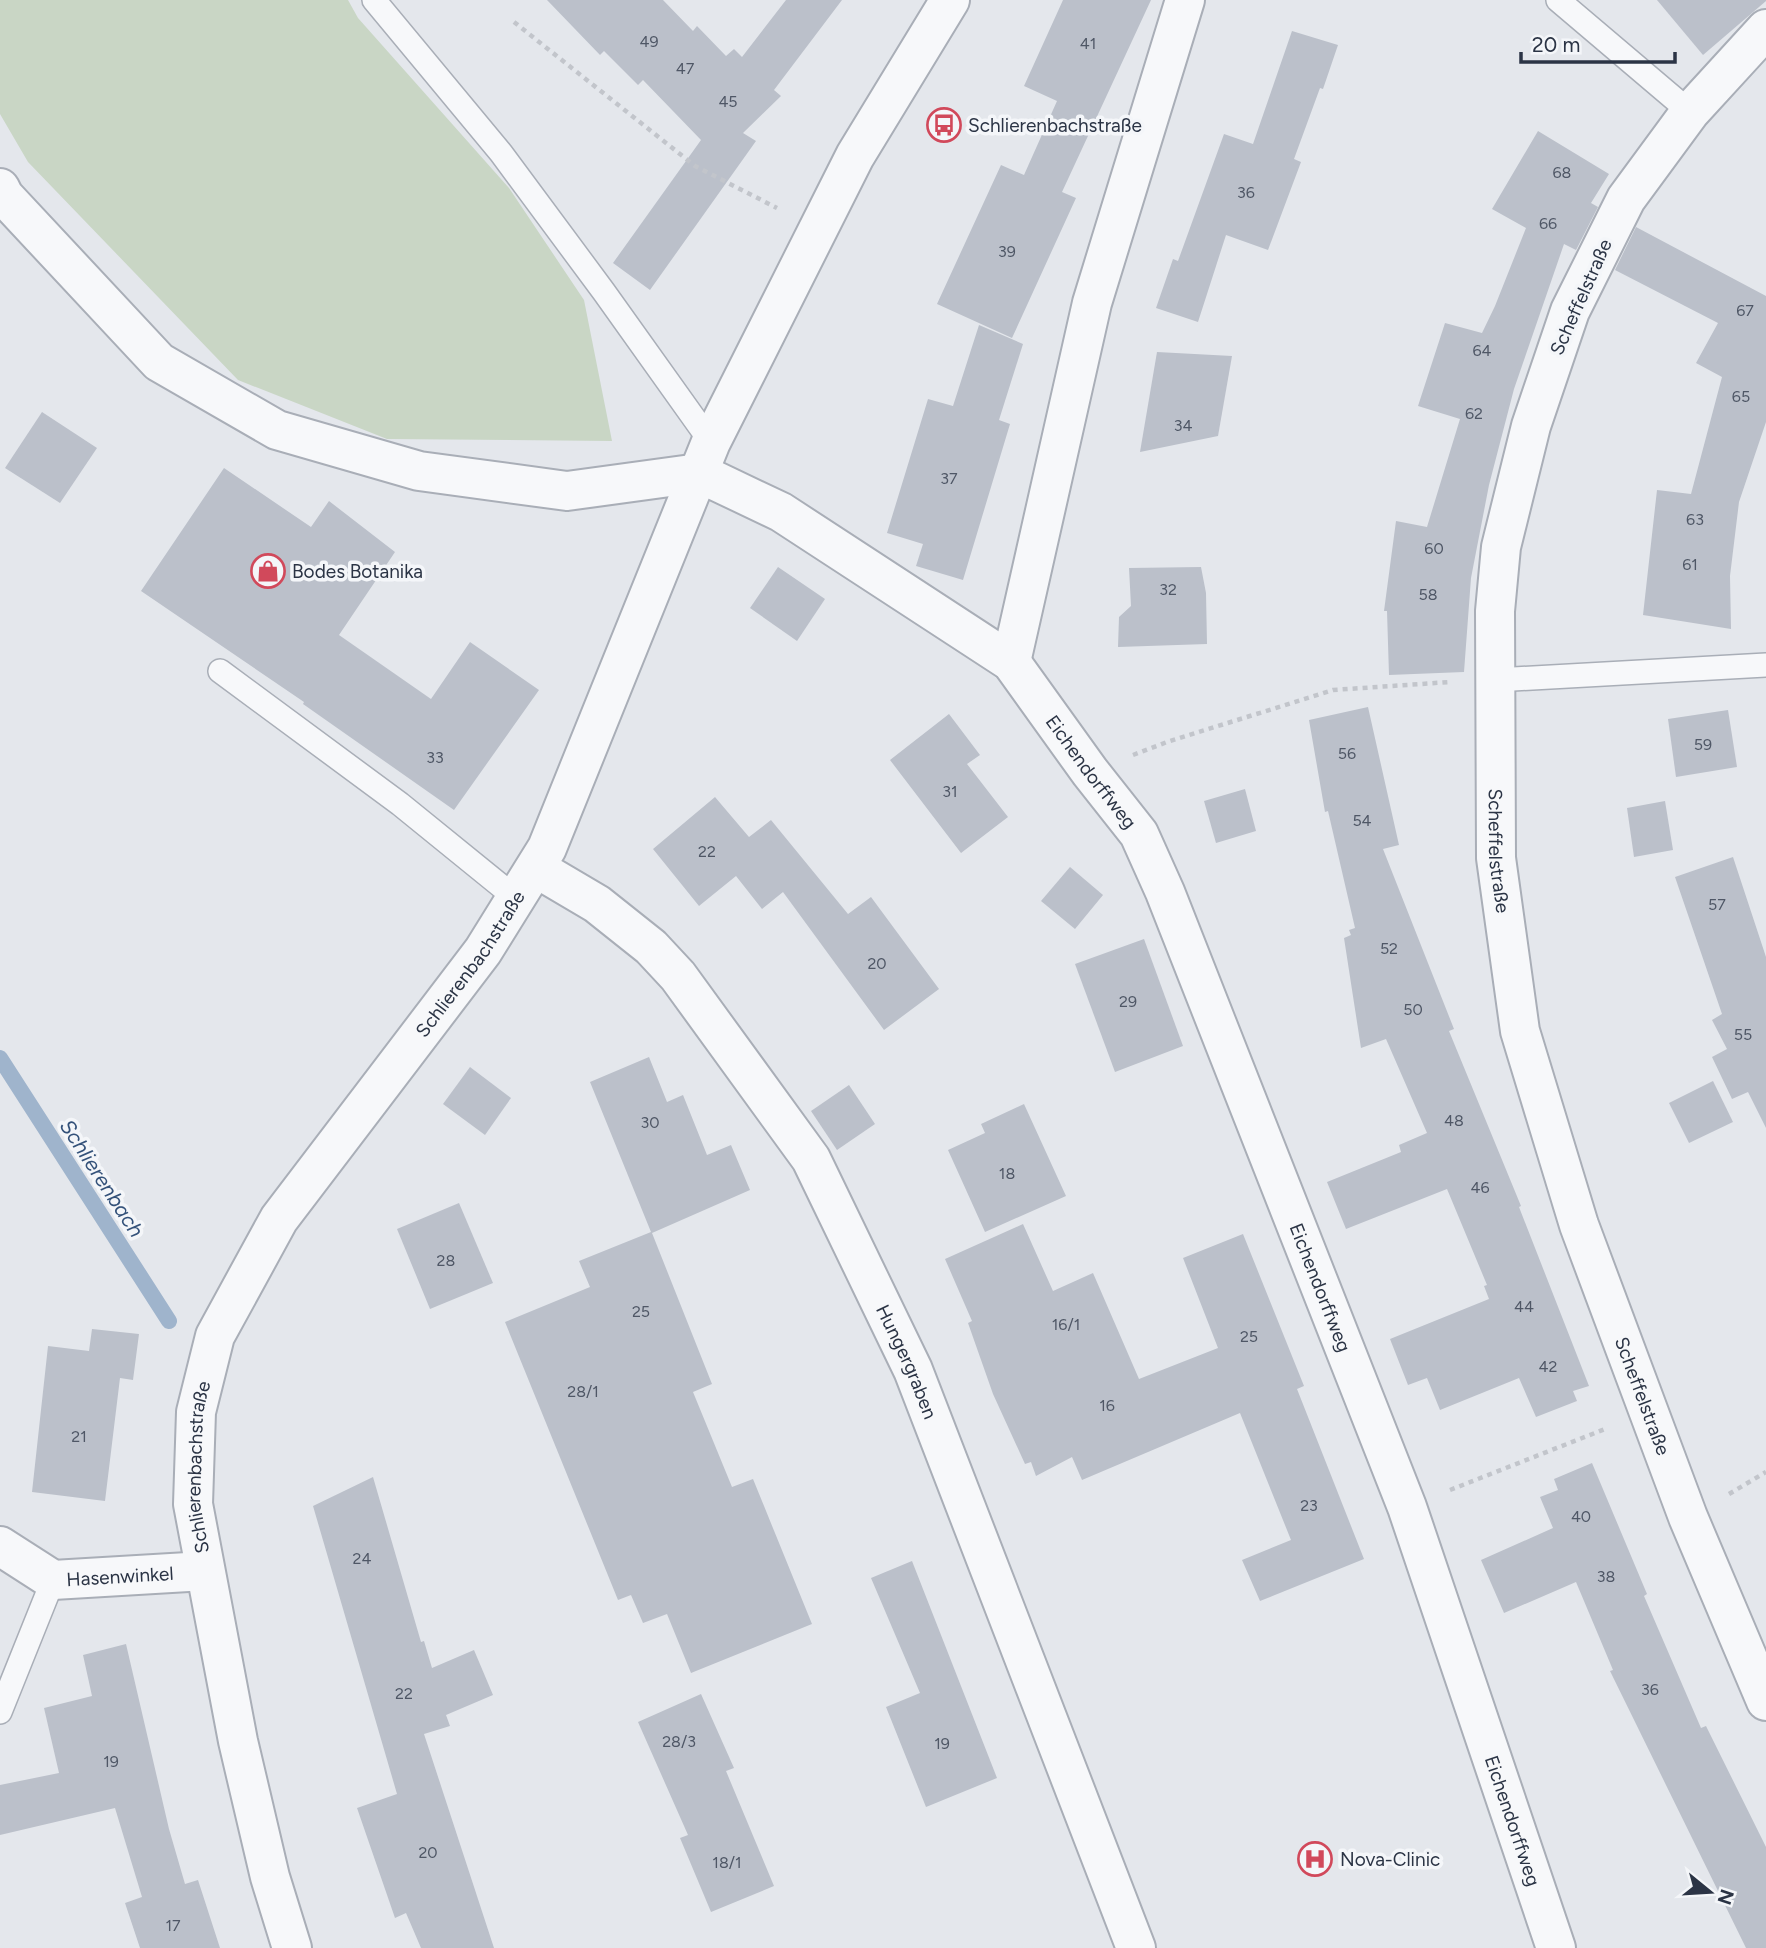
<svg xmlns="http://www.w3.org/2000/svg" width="1766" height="1948" font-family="Figtree,sans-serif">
  <rect width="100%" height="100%" fill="#e4e7ec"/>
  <polygon fill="#c9d6c5" points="0,0 348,0 358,18 509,188 584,300 612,441 387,439 238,380 28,162 0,114"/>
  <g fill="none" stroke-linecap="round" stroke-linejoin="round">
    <polyline stroke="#9fb4cc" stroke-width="16" points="0,1058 169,1321"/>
  </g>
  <g fill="#bbc0ca">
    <polygon points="547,0 663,0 693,31 697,26 726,56 734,49 742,57 786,0 842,0 774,90 781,96 743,133 756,141 650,290 613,263 701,140 643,80 638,85 604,51 600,55"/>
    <polygon points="1063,0 1151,0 1062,192 1076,198 1012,338 937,304 1001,165 1024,175 1057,101 1024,86"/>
    <polygon points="1657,0 1766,0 1766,1 1703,55"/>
    <polygon points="1292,31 1338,45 1323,89 1320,88 1294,159 1301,162 1268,250 1226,235 1198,322 1156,308 1173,259 1178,261 1224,134 1253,144"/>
    <polygon points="1538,131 1609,174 1591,203 1598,207 1576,250 1564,244 1514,389 1489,485 1471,578 1464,672 1389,675 1387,611 1384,611 1396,521 1427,527 1460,419 1418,406 1445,323 1482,333 1495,306 1526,228 1492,209"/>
    <polygon points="1636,227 1766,296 1766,422 1739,502 1730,576 1731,629 1643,615 1657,490 1691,494 1722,377 1696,363 1718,323 1615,270"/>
    <polygon points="979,325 1023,344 999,420 1010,424 963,580 916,566 923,544 887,533 928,399 953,406"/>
    <polygon points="1157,352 1232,356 1218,436 1140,452"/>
    <polygon points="42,412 97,448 60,503 5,468"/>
    <polygon points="224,468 311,527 329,501 395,552 339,635 431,699 470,642 539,690 454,810 303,704 304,702 141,591"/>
    <polygon points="778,567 825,599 797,641 750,608"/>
    <polygon points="1201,567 1206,593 1207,644 1118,647 1119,617 1131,606 1129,568"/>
    <polygon points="1368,707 1399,845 1383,849 1454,1029 1449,1031 1521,1206 1519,1207 1589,1386 1573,1391 1577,1401 1536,1417 1519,1378 1440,1410 1427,1378 1408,1385 1390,1339 1489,1299 1484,1286 1487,1285 1447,1189 1346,1229 1327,1182 1401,1152 1399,1145 1427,1133 1386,1039 1361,1048 1344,938 1351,935 1349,930 1355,928 1328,811 1325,812 1309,720"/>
    <polygon points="1728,710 1737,767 1676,777 1668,719"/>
    <polygon points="949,714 980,755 967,764 1008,817 961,853 890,760"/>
    <polygon points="1245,789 1256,831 1216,843 1204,801"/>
    <polygon points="715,797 749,837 771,820 848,914 871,897 939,989 884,1030 783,892 762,909 736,876 699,906 653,849"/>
    <polygon points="1665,801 1673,850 1634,857 1627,808"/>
    <polygon points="1733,857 1766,957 1766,1128 1748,1092 1732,1099 1712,1057 1727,1049 1712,1020 1722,1014 1675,877"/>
    <polygon points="1070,867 1103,895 1075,929 1041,901"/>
    <polygon points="1144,939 1183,1046 1115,1072 1075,964"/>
    <polygon points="649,1057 667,1102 683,1095 707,1155 731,1145 750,1190 652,1233 712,1384 693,1392 732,1487 753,1479 812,1624 691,1673 667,1614 643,1623 631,1595 618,1600 505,1322 590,1287 579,1261 651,1232 590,1082"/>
    <polygon points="470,1067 511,1098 485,1135 443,1104"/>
    <polygon points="1713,1081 1733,1122 1689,1143 1669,1103"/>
    <polygon points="849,1085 875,1124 837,1150 811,1111"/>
    <polygon points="1024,1104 1066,1196 985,1232 948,1150 985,1133 981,1124"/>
    <polygon points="459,1203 493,1283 430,1309 397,1229"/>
    <polygon points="1023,1224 1053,1291 1093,1273 1139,1379 1218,1348 1183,1258 1243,1234 1304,1386 1297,1389 1364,1559 1260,1601 1242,1560 1291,1540 1240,1413 1082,1480 1072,1457 1036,1476 1031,1462 1025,1464 993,1394 968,1323 972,1321 945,1259"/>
    <polygon points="92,1329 139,1334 133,1380 120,1378 105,1501 32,1492 48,1346 89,1351"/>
    <polygon points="1592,1463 1647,1594 1644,1596 1701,1728 1706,1726 1766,1847 1766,1948 1746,1948 1610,1671 1613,1670 1576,1582 1504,1613 1481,1560 1553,1528 1540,1497 1558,1490 1554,1479"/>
    <polygon points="373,1477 421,1642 424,1641 432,1668 474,1650 493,1695 446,1715 450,1726 424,1734 494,1948 421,1948 406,1913 395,1918 357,1808 397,1794 313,1506"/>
    <polygon points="912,1561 997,1778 926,1807 886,1707 920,1693 871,1578"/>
    <polygon points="126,1644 169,1829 185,1884 198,1880 220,1948 140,1948 125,1903 142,1897 115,1808 0,1835 0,1785 59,1773 44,1708 92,1696 83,1655"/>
    <polygon points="701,1694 734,1768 726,1771 774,1886 711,1912 680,1838 688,1835 638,1722"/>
  </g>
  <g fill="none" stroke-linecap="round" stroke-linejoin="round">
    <g stroke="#a9aeb7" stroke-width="26">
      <g id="lane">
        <polyline points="374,0 501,153 604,292 711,442"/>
        <polyline points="1558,0 1690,112"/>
        <polyline points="220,671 400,804 517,899"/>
        <polyline points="1496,680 1766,665"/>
        <polyline points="0,1712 53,1580"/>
      </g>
    </g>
    <g stroke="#a9aeb7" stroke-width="42">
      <g id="street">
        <path id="s1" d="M1766 29 1690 112 1626 199 1570 311 1531 426 1501 547 1495 611 1496 858 1520 1031 1579 1225 1688 1517 1766 1701"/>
        <path id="s2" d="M0 188 4 196 159 362 277 430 419 471 567 491 699 473 781 512 1011 662 1090 772 1139 834 1165 892 1407 1507 1556 1948"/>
        <polyline points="1011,662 1092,303 1185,0"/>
        <path id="s3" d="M536 868 597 904 651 947 678 976 811 1159 913 1370 1136 1948"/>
        <path id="s4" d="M0 1546 53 1580 205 1571"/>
        <path id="s5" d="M292 1948 270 1877 238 1741 193 1504 196 1412 215 1336 279 1219 483 951 547 848 711 442 855 156 950 0"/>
      </g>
    </g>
    <g stroke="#c2c5cb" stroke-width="4.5" stroke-dasharray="5 5" stroke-linecap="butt">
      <polyline points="514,22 695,166 777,208"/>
      <polyline points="1133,755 1167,742 1333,690 1450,682"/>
      <polyline points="1450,1490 1605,1429"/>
      <polyline points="1729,1494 1766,1472"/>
    </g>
    <use href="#lane" stroke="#f7f8fa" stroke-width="23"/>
    <use href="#street" stroke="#f7f8fa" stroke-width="38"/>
  </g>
  <defs>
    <g id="bus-ring" transform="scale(1.75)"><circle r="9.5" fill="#f4f6f9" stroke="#d1495b" stroke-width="1.5"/><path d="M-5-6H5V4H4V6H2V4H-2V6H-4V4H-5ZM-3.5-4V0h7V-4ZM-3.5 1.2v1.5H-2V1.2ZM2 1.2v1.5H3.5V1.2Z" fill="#d1495b"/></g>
    <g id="shop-ring" transform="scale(1.75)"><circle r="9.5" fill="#f4f6f9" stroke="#d1495b" stroke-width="1.5"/><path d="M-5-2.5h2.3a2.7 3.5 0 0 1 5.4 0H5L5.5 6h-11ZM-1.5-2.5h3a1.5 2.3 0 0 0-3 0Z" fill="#d1495b"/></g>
    <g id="hospital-ring" transform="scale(1.75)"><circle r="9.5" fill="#f4f6f9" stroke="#d1495b" stroke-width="1.5"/><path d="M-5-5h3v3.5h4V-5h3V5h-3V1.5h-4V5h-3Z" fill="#d1495b"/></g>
  </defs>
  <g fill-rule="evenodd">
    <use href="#bus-ring" x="944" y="125"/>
    <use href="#shop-ring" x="268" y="571"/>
    <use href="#hospital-ring" x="1315" y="1859"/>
  </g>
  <g text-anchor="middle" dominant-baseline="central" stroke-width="7" stroke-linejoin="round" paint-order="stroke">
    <g font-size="16" fill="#4f5766">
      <text x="649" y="41">49</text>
      <text x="1088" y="43">41</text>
      <text x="685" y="68">47</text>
      <text x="728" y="101">45</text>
      <text x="1562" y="172">68</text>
      <text x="1246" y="192">36</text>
      <text x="1548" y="223">66</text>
      <text x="1007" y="251">39</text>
      <text x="1745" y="310">67</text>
      <text x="1482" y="350">64</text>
      <text x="1741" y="396">65</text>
      <text x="1474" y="413">62</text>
      <text x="1183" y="425">34</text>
      <text x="949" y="478">37</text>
      <text x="1695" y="519">63</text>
      <text x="1434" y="548">60</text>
      <text x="1690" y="564">61</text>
      <text x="1168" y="589">32</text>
      <text x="1428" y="594">58</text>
      <text x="1703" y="744">59</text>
      <text x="1347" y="753">56</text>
      <text x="435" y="757">33</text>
      <text x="950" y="791">31</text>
      <text x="1362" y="820">54</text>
      <text x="707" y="851">22</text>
      <text x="1717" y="904">57</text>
      <text x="1389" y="948">52</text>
      <text x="877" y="963">20</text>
      <text x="1128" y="1001">29</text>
      <text x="1413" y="1009">50</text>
      <text x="1743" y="1034">55</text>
      <text x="1454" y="1120">48</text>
      <text x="650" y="1122">30</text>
      <text x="1007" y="1173">18</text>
      <text x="1480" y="1187">46</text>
      <text x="446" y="1260">28</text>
      <text x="1524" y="1306">44</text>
      <text x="641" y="1311">25</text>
      <text x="1066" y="1324">16/1</text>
      <text x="1249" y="1336">25</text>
      <text x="1548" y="1366">42</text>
      <text x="583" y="1391">28/1</text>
      <text x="1107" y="1405">16</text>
      <text x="79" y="1436">21</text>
      <text x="1309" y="1505">23</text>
      <text x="1581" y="1516">40</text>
      <text x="362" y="1558">24</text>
      <text x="1606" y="1576">38</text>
      <text x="1650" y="1689">36</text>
      <text x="404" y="1693">22</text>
      <text x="679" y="1741">28/3</text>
      <text x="942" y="1743">19</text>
      <text x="111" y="1761">19</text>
      <text x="428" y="1852">20</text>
      <text x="727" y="1862">18/1</text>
      <text x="173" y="1925">17</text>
    </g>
    <g font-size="19" fill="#2b3445" stroke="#f4f6f9" text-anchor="start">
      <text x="968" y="125">Schlierenbachstraße</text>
      <text x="292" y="571">Bodes Botanika</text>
      <text x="1340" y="1859">Nova-Clinic</text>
    </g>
    <g font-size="19" fill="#2b3445" stroke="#f4f6f9">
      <text transform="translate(1581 297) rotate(-66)">Scheffelstraße</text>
      <text stroke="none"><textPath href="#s2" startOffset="1304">Eichendorffweg</textPath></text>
      <text stroke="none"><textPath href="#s1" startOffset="896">Scheffelstraße</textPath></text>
      <text stroke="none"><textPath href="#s5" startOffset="1078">Schlierenbachstraße</textPath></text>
      <text stroke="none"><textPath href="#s2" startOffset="1871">Eichendorffweg</textPath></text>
      <text stroke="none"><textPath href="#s3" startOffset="630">Hungergraben</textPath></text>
      <text stroke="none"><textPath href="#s1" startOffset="1463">Scheffelstraße</textPath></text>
      <text stroke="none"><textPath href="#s5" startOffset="492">Schlierenbachstraße</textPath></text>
      <text stroke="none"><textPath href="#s4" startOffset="130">Hasenwinkel</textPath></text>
      <text stroke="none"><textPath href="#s2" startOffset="2438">Eichendorffweg</textPath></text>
    </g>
    <g font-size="21" font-style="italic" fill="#34527a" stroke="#f4f6f9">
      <text transform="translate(102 1178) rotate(57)">Schlierenbach</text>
    </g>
  </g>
  <g transform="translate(1710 1892) rotate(108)" stroke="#f4f6f9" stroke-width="5" paint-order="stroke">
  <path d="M0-5L12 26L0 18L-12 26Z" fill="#2b3445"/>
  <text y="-10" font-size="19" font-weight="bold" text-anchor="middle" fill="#2b3445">N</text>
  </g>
  <path d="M1521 52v10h154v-10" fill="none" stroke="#2b3445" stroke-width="3.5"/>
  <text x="1532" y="52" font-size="21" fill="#2b3445" stroke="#f4f6f9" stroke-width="5" paint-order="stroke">20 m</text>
</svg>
